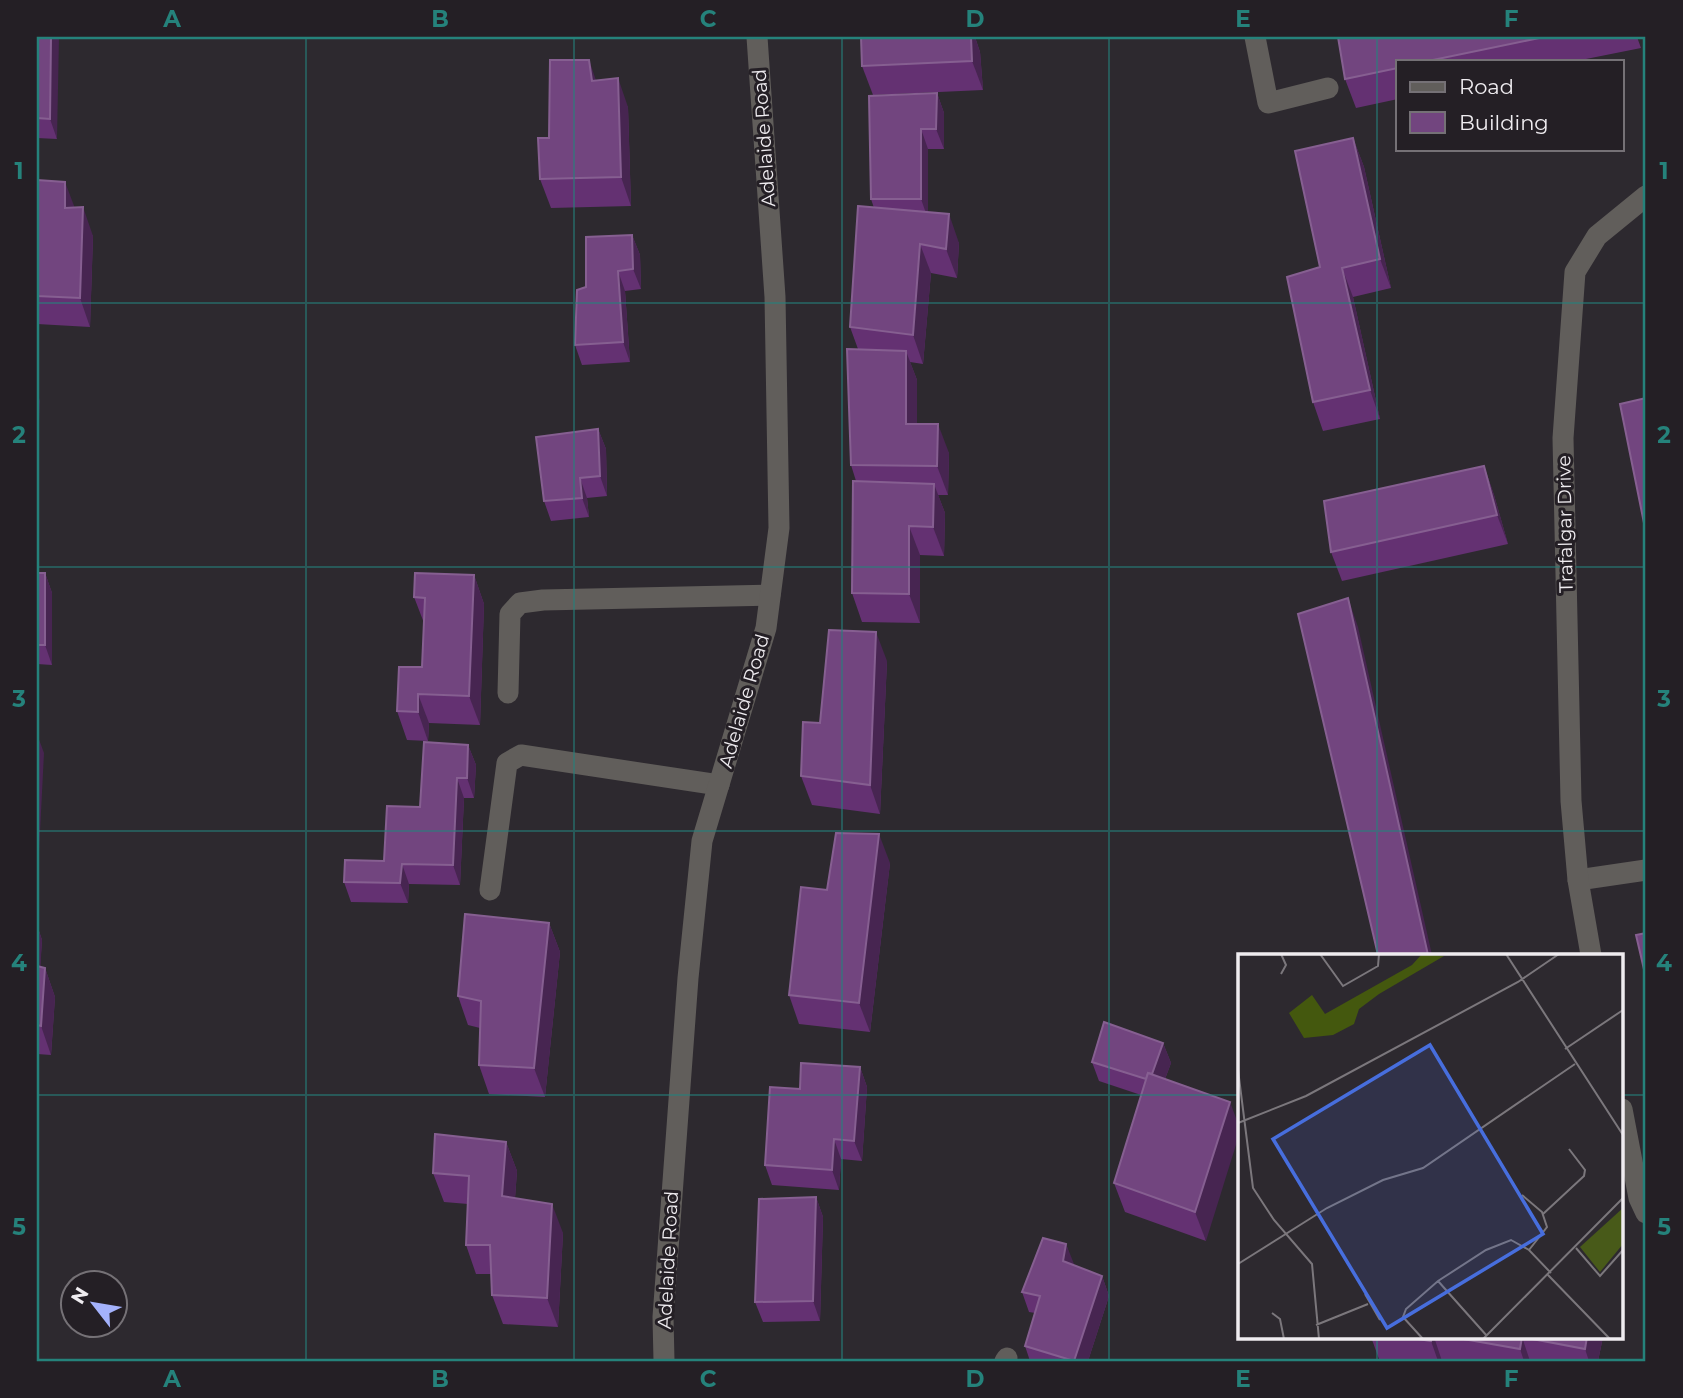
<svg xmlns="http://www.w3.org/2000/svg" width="1683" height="1398" font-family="Montserrat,sans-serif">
  <rect width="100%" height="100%" fill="#2d292f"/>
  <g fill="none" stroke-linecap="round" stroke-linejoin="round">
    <g stroke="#615e5b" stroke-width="21">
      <polyline points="1255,37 1268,103 1328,88"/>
      <polyline points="508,693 510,614 520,603 543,600 770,595"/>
      <polyline points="1578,880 1646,870"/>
      <polyline points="490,890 507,763 521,755 719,785"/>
      <polyline points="1591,955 1578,880 1571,801 1563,438 1575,272 1597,236 1646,196"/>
      <polyline points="1622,1109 1639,1198 1646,1213"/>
      <polyline points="664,1361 663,1317 688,978 702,841 766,628 779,528 775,297 757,37"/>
      <polyline points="1005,1361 1007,1358"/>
    </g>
  </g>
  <g fill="#643172">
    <polygon points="37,37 57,139 37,138"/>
    <polygon points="567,37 613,37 567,38"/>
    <polygon points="861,37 975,37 980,52 983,90 873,95 862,66"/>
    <polygon points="1338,37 1637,37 1641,48 1576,61 1398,61 1398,99 1356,108 1345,79"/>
    <polygon points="596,80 628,107 631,206 551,208 540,179 549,138"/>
    <polygon points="937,93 944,113 944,149 928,149 928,212 959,243 957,278 931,273 923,364 910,362 917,380 917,424 949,453 948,495 938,495 945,513 944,556 920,555 920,623 862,622 852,593 856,481 851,465 858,349 850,327 874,208 871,199"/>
    <polygon points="1353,138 1364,167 1391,288 1353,297 1380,419 1323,431 1313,402 1320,267"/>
    <polygon points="37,180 93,236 90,327 37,324"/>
    <polygon points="632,235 640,255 641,289 625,291 630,362 582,365 575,345 586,287"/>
    <polygon points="598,429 606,449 607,496 587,498 589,517 551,521 544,501"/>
    <polygon points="1484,466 1494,495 1508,544 1342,581 1331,552"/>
    <polygon points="37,573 45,573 52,593 52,665 37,664"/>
    <polygon points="474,575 484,604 480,725 429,723 428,741 407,740 397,711 422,667 424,623 414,597"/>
    <polygon points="887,661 880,814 812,805 801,776"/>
    <polygon points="468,745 476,765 474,798 464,798 460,885 409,884 408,903 351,902 344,882 384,861 420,807"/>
    <polygon points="890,863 870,1032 799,1024 789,995 827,890"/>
    <polygon points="549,923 560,952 545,1097 489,1094 479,1065 480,1028 468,1025 458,996"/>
    <polygon points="37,925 42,940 40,967 45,968 55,997 51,1055 37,1054"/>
    <polygon points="1163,1043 1171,1063 1165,1079 1206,1241 1125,1212 1114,1183 1141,1095 1099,1081 1092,1062"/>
    <polygon points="860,1067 867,1087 862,1161 841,1159 839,1190 772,1185 765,1165 800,1089"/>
    <polygon points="506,1142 517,1171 515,1198 563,1233 558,1327 503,1324 492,1295 491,1274 476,1274 466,1245 468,1204 444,1202 433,1173"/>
    <polygon points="816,1197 823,1217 820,1321 763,1322 755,1302"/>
    <polygon points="1066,1244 1073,1265 1102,1276 1109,1296 1088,1361 1030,1361 1025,1346 1035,1313 1029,1312 1022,1292"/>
    <polygon points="1371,1337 1603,1337 1598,1361 1392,1361 1379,1359"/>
  </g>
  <g fill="#472551">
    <polygon points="51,37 59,37 57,139 50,119"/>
    <polygon points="971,37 975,37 980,52 983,90 972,61"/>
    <polygon points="589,60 599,89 592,81"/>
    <polygon points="618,78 628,107 631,206 621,177"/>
    <polygon points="937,93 944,113 944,149 936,129"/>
    <polygon points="921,129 928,149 928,219 921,199"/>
    <polygon points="1353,138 1364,167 1391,288 1380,259"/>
    <polygon points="65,182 76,211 65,208"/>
    <polygon points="83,207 93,236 90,327 80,298"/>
    <polygon points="949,214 959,243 957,278 946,249"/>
    <polygon points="632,235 640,255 641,289 633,269"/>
    <polygon points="920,244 931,273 923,364 913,335"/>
    <polygon points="1342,268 1353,297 1380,419 1370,390"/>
    <polygon points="618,271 625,291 630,362 623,342"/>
    <polygon points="906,351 917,380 917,453 906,424"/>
    <polygon points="37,392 40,401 37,458"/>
    <polygon points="938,424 949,453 948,495 937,466"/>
    <polygon points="598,429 606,449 607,496 600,476"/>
    <polygon points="1484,466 1494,495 1508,544 1497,515"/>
    <polygon points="580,478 587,498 589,517 582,498"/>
    <polygon points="934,484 945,513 944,556 933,527"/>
    <polygon points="909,526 920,555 920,623 909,594"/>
    <polygon points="45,573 52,593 52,665 45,645"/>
    <polygon points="474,575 484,604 480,725 469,696"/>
    <polygon points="1348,598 1358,627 1432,955 1428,955"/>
    <polygon points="876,632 887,661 880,814 870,785"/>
    <polygon points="418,694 429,723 428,741 418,712"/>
    <polygon points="37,734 44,753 39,852 37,846"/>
    <polygon points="468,745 476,765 474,798 467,778"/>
    <polygon points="457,778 464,798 460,885 453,865"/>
    <polygon points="879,834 890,863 870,1032 859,1003"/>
    <polygon points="402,864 409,884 408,903 400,883"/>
    <polygon points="549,923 560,952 545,1097 534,1068"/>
    <polygon points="37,925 42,940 39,993 37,987"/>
    <polygon points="45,968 55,997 51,1055 41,1026"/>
    <polygon points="1163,1043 1171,1063 1157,1100 1150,1080"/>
    <polygon points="860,1067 867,1087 862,1161 854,1141"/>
    <polygon points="1230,1102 1240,1129 1240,1132 1206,1241 1195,1212"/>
    <polygon points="834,1139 841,1159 839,1190 832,1170"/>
    <polygon points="506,1142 517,1171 513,1225 502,1196"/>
    <polygon points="816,1197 823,1217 820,1321 813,1301"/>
    <polygon points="552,1204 563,1233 558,1327 547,1298"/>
    <polygon points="1066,1244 1074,1264 1070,1281 1063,1261"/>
    <polygon points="1102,1276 1109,1296 1088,1361 1074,1361"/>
    <polygon points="1432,1337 1434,1337 1442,1361 1438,1361 1431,1341"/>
    <polygon points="1522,1337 1530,1361 1524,1361 1520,1349"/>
    <polygon points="1587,1337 1603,1337 1598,1361 1589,1361 1585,1349"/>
  </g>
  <g fill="#72457f" stroke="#865f91" stroke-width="2">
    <polygon points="37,37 51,37 50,119 37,118"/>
    <polygon points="861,37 971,37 972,61 862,66"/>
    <polygon points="1338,37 1544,37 1428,61 1398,61 1398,68 1345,79"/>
    <polygon points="550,60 589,60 592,81 618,78 621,177 540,179 538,138 549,138"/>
    <polygon points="937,93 936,129 921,129 921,199 871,199 869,96"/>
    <polygon points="1353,138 1380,259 1342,268 1370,390 1313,402 1287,277 1320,267 1295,151"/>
    <polygon points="37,180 65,182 65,208 83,207 80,298 37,296"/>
    <polygon points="858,206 949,214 946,249 920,244 913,335 850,327"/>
    <polygon points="632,235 633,269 618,271 623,342 575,345 577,290 586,287 586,237"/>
    <polygon points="847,349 906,351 906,424 938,424 937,466 851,465"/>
    <polygon points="1646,398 1646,533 1620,404"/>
    <polygon points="598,429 600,476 580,478 582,498 544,501 536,437"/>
    <polygon points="1484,466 1497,515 1331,552 1324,501"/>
    <polygon points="853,481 934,484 933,527 909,526 909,594 852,593"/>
    <rect x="37" y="573" width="8" height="72"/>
    <polygon points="415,573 474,575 469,696 418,694 418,712 397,711 399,667 422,667 425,598 414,597"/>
    <polygon points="1348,598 1428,955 1378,955 1298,614"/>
    <polygon points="829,630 876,632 870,785 801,776 803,722 820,723"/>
    <polygon points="424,742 468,745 467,778 457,778 453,865 402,864 400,883 344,882 345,860 384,861 387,806 420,807"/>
    <polygon points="836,833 879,834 859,1003 789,995 801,887 827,890"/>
    <polygon points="465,914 549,923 534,1068 479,1065 481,1001 458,996"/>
    <polygon points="1646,933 1646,978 1636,935"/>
    <polygon points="37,966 45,968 41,1026 37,1025"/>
    <polygon points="1104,1022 1163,1043 1152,1074 1148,1073 1146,1079 1092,1062"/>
    <polygon points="801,1063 860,1067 854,1141 834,1139 832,1170 765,1165 770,1087 800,1089"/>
    <polygon points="1148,1073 1230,1102 1195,1212 1114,1183"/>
    <polygon points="435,1134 506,1142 502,1196 552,1204 547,1298 492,1295 490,1245 466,1245 469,1176 433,1173"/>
    <polygon points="816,1197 813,1301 755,1302 759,1199"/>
    <polygon points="1043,1238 1066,1244 1063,1261 1102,1276 1074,1361 1025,1346 1040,1296 1022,1292"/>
    <polygon points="1406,1337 1432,1337 1431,1341"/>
    <polygon points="1452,1337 1587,1337 1585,1349 1522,1337 1520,1349"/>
  </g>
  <path fill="none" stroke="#25827b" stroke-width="2" stroke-opacity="0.55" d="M306 37V1361M574 37V1361M842 37V1361M1109 37V1361M1377 37V955M37 303H1646M37 567H1646M37 831H1646M37 1095H1240M1622 1095H1646M1377 1337V1361"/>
  <g text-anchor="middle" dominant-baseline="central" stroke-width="6" stroke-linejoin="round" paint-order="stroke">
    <g font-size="19" fill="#efecf0" stroke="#241f25">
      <text transform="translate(764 138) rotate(-94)">Adelaide Road</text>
      <text transform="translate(1565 524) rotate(-91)">Trafalgar Drive</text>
      <text transform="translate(744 701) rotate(-74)">Adelaide Road</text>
      <text transform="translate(668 1260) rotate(-87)">Adelaide Road</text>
    </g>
  </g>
  <g transform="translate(1238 954)">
    <rect width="385" height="385" fill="#2d292f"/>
    <path d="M385 254V290L362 318 342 293Z" fill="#485a19"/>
    <path d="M184 0 206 2 141 40 121 55 116 70 95 81 66 84 51 59 74 41 87 60 174 11Z" fill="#44580e"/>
    <path fill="none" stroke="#7b777c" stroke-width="2" d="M43 0 48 11 43 20M82 0 105 32 140 12 141 0M268 0 385 181M327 95 385 56M0 116 15 234 36 266 74 310 81 385M0 169 68 142 280 28 321 0M284 241 304 258 309 273 291 296M305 260 346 222 347 216 331 195M338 294 362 322 385 296M0 310 89 254 145 226 185 214 337 110M310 321 372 385M200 327 249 382M127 340 142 366M34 359 42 365 46 385M78 371 130 350M185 385 165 363 168 355 200 327 248 296 273 286 291 296 313 319M245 385 385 244"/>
    <path fill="#476edd" fill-opacity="0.15" stroke="#476edd" stroke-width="3.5" d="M192 91 305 280 149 374 35 185Z"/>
    <rect width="385" height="385" fill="none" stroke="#efecf0" stroke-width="3.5"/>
  </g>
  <rect width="1683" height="1398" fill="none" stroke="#241f25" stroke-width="77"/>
  <rect x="1396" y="60" width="228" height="91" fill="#241f25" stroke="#757176" stroke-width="2"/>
  <rect x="1410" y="82" width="35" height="10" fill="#615e5b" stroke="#757176" stroke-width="2"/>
  <text x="1459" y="94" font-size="21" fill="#efecf0">Road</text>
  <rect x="1410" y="112" width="35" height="21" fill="#72457f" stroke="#757176" stroke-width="2"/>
  <text x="1459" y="130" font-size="21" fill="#efecf0">Building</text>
  <g transform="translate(94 1304) rotate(301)"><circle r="33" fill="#241f25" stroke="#757176" stroke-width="2"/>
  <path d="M0-5L12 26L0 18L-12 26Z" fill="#a4b2fc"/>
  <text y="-10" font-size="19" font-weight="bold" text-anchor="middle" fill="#efecf0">N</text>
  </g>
  <rect x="38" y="38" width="1606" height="1322" fill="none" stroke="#25827b" stroke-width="2.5"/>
  <g font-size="23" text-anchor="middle" font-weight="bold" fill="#25827b">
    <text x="172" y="27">A</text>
    <text x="440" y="27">B</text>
    <text x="708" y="27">C</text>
    <text x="975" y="27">D</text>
    <text x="1243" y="27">E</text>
    <text x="1511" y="27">F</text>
    <text x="19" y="179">1</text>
    <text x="1664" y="179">1</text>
    <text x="19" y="443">2</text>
    <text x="1664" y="443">2</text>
    <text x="19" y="707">3</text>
    <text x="1664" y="707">3</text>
    <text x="19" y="971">4</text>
    <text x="1664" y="971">4</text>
    <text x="19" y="1235">5</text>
    <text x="1664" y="1235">5</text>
    <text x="172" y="1387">A</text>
    <text x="440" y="1387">B</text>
    <text x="708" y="1387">C</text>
    <text x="975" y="1387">D</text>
    <text x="1243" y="1387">E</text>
    <text x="1511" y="1387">F</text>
  </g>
</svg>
